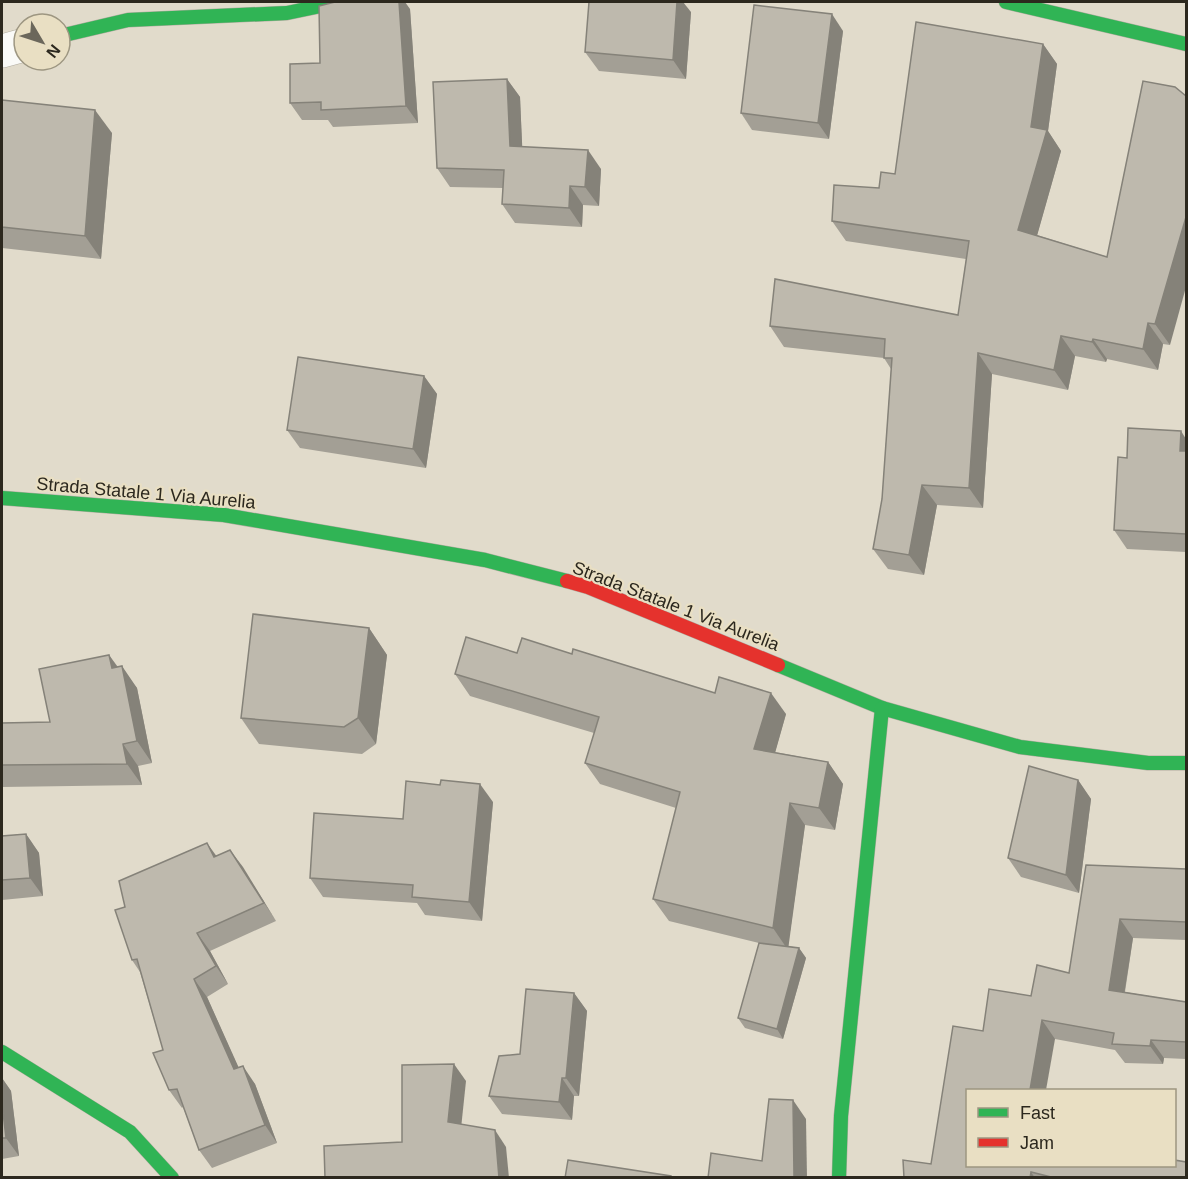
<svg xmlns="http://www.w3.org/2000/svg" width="1188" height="1179" font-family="Arial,sans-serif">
  <rect width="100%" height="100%" fill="#e1dbcb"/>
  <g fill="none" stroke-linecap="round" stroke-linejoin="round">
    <g stroke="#b1aca0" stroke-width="34">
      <polyline id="street" points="2,51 24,45"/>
    </g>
    <g stroke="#b1aca0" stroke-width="15">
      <g id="fast">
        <polyline points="1006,2 1186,44"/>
        <polyline points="60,36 128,20 287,13 340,2"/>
        <polyline points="2,498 224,515 485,560 567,581"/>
        <polyline points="778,665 882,708 1020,747 1148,763 1186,763"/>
        <polyline points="2,1052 130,1132 172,1178"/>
        <polyline points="839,1178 841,1116 882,708"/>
      </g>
    </g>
    <g stroke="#b1aca0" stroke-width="15">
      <polyline id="jam" points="567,581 588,587 778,665"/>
    </g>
    <use href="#street" stroke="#fafaf7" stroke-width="33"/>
    <use href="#fast" stroke="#30b455" stroke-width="14"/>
    <use href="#jam" stroke="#e5322d" stroke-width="14"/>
  </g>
  <g fill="#a39f95">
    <polygon points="410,9 418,123 333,127 328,120 302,120 290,103 320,63"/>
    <polygon points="691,12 686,79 599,71 585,52"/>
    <polygon points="843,31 829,139 752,130 741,113"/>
    <polygon points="1043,44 1057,64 1048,131 1061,151 1037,235 1107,257 1143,81 1170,345 1163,344 1158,370 1107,359 1106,362 1075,356 1068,390 992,374 983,508 937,505 924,575 888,569 873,549 882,499 891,369 884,358 784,347 770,326 958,315 966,259 846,241 832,221 879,188"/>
    <polygon points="507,79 520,97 522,146 601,169 599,206 583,205 582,227 515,223 502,204 503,188 450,187 437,168"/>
    <polygon points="2,100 112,133 101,259 2,248"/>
    <polygon points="424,376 437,394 426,468 300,448 287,430"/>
    <polygon points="1186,439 1186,552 1127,549 1114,530 1127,458"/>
    <polygon points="369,628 387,655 376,744 362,754 259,744 241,718"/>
    <polygon points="517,653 572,654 786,714 775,752 828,762 843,784 835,830 805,825 788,946 799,948 806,958 783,1039 745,1028 738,1018 759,943 669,921 653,899 676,808 600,784 585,763 594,733 470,696 455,674"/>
    <polygon points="109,655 118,667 137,688 152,763 138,766 142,785 2,787 2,723 50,722"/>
    <polygon points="1078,780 1091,799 1079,893 1021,877 1008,858"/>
    <polygon points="493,802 482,921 425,915 417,903 323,897 310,878 403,819"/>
    <polygon points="26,834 39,853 43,896 2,900 2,836"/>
    <polygon points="230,850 276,921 210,951 228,984 207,997 238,1067 255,1084 277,1143 212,1168 199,1150 183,1107 182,1108 169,1090 163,1050 140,972 132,960 125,907 216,856"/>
    <polygon points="1086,865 1186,869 1186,940 1133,938 1125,992 1186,1002 1186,1059 1164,1058 1163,1064 1125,1063 1115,1050 1055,1039 968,1090 1186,1178 904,1178 931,1164 983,1031 1031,996 1069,973"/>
    <polygon points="574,993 587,1011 579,1096 574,1096 572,1120 502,1114 489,1096 520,1054"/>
    <polygon points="2,1078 11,1091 19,1156 2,1159"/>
  </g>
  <g fill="#858279">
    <polygon points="399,2 405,2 410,9 418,123 406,106"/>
    <polygon points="677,2 683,2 691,12 686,79 673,60"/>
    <polygon points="832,14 843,31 829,139 818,123"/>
    <polygon points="1043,44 1057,64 1048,131 1061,151 1033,250 1018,230 1031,127"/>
    <polygon points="507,79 520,97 523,164 510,146"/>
    <polygon points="95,110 112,133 101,259 85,236"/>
    <polygon points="588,150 601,169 599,206 585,187"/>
    <polygon points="570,186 583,205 582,227 569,208"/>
    <polygon points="1186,217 1186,287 1170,345 1155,324"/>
    <polygon points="1148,323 1163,344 1158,370 1143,349"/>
    <polygon points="1061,336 1075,356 1068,390 1054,370"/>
    <polygon points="1093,339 1107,359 1106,362 1092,342"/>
    <polygon points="978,353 992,374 983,508 969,488"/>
    <polygon points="424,376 437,394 426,468 413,449"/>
    <polygon points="1181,431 1186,439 1186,460 1180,451"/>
    <polygon points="922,485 937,505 924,575 909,555"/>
    <polygon points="369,628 387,655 376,744 358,718"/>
    <polygon points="109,655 123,675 122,666 137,688 152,763 137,741 112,668"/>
    <polygon points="771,693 786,714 770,771 754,749"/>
    <polygon points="123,744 138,766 142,785 127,764"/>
    <polygon points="828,762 843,784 835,830 819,808"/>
    <polygon points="1078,780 1091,799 1079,893 1066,875"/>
    <polygon points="480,784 493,802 482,921 469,902"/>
    <polygon points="790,803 805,825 788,950 773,928"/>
    <polygon points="26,834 39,853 43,896 30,878"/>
    <polygon points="207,843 220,861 214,857"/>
    <polygon points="230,850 243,867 276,921 264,903"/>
    <polygon points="1120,919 1133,938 1122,1008 1109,990"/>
    <polygon points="197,933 210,951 228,984 216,966"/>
    <polygon points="799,948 806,958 783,1039 777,1029"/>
    <polygon points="194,979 207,997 247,1086 234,1069"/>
    <polygon points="574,993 587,1011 579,1096 566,1078"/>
    <polygon points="1042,1020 1055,1039 1046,1090 1030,1090"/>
    <polygon points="1151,1040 1164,1058 1163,1064 1150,1046"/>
    <polygon points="454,1064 466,1081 460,1138 448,1122"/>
    <polygon points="243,1066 255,1084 277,1143 265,1125"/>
    <polygon points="2,1078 11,1091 19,1156 6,1138 2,1104"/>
    <polygon points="562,1078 574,1096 572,1120 559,1102"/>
    <polygon points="793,1100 806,1119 807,1178 794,1178"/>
    <polygon points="495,1130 506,1147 509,1178 499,1178"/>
    <polygon points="1031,1172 1035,1178 1030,1178"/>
  </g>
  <g fill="#beb9ad" stroke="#858279" stroke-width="1.5">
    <polygon points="335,2 399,2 406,106 321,110 321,102 290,103 290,64 320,63 319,6"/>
    <polygon points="589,2 677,2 673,60 585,52"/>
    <polygon points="754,5 832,14 818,123 741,113"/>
    <polygon points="916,22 1043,44 1031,127 1047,130 1018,230 1107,257 1143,81 1175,87 1186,96 1186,217 1155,324 1148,323 1143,349 1093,339 1092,342 1061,336 1054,370 978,353 969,488 922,485 909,555 873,549 882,499 892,358 884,358 885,339 770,326 775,279 958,315 969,241 832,221 834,185 879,188 881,172 895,174"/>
    <polygon points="507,79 510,146 588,150 585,187 570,186 569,208 502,204 504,170 437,168 433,82"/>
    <polygon points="2,100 95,110 85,236 2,227"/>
    <polygon points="298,357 424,376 413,449 287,430"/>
    <polygon points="1128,428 1181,431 1180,451 1186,451 1186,534 1114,530 1118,457 1127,458"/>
    <polygon points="253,614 369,628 358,718 344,727 241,718"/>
    <polygon points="466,637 517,653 522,638 572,654 573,649 715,693 719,677 771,693 754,749 828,762 819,808 790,803 773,928 653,899 680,792 585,763 599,717 455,674"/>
    <polygon points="109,655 112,668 122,666 137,741 123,744 127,764 2,765 2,723 50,722 39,669"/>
    <polygon points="1029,766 1078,780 1066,875 1008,858"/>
    <polygon points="441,780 480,784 469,902 412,897 413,885 310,878 314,813 403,819 406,781 440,785"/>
    <polygon points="26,834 30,878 2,880 2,836"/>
    <polygon points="207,843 214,857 230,850 264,903 197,933 216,966 194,979 234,1069 243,1066 265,1125 199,1150 177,1089 169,1090 153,1053 163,1050 137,959 132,960 115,910 125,907 119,881"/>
    <polygon points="1086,865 1186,869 1186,922 1120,919 1109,990 1186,1002 1186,1042 1151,1040 1150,1046 1112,1044 1114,1033 1042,1020 1030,1090 968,1090 968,1166 1174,1166 1174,1160 1186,1162 1186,1178 1055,1178 1031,1172 1030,1178 904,1178 903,1160 931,1164 953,1026 983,1031 989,989 1031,996 1037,965 1069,973"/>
    <polygon points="759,943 799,948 777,1029 738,1018"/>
    <polygon points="526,989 574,993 566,1078 562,1078 559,1102 489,1096 499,1056 520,1054"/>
    <polygon points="454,1064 448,1122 495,1130 499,1178 325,1178 324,1146 402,1142 402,1065"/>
    <polygon points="769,1099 793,1100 794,1178 708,1178 711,1153 762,1161"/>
    <polygon points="2,1104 6,1138 2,1138"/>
    <polygon points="568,1160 671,1176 671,1178 565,1178"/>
  </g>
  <g text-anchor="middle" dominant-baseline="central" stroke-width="4.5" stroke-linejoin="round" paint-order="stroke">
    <g font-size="18" fill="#2c281e" stroke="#e9dfc3">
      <text transform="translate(146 493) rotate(5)">Strada Statale 1 Via Aurelia</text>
      <text transform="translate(676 606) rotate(21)">Strada Statale 1 Via Aurelia</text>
    </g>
  </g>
  <rect width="1188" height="1179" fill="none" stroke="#2c281e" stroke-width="6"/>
  <rect x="966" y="1089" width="210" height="78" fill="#e9dfc3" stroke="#9d9681" stroke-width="1.5"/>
  <rect x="978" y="1108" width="30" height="9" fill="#30b455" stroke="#9d9681" stroke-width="1.5"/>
  <text x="1020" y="1119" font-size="18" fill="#2c281e">Fast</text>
  <rect x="978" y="1138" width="30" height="9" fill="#e5322d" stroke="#9d9681" stroke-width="1.5"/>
  <text x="1020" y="1149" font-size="18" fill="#2c281e">Jam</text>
  <g transform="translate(42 42) rotate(129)"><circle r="28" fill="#e9dfc3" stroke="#9d9681" stroke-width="1.5"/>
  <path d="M0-4.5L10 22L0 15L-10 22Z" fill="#6b675b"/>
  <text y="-9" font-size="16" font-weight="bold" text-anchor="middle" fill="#2c281e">N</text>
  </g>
</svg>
